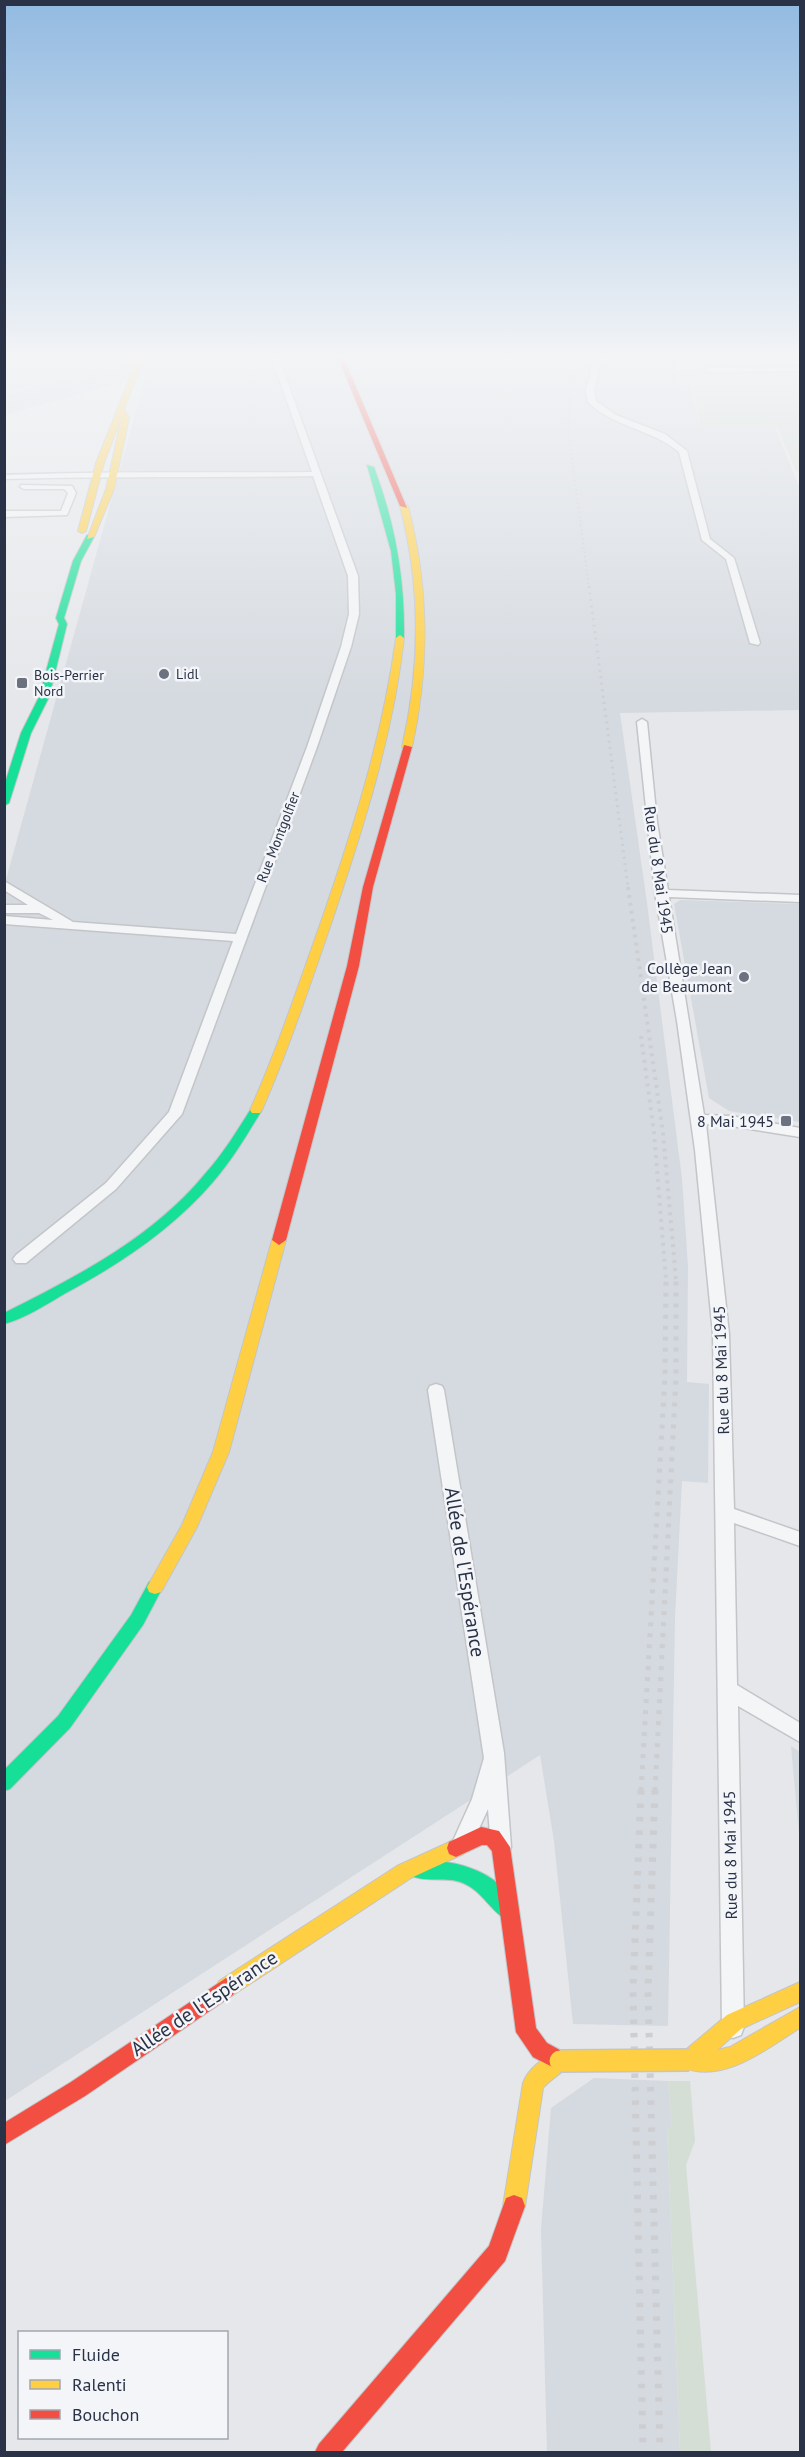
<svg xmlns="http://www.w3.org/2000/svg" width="805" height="2457" font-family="'PT Sans',sans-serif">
  <rect width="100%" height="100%" fill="#e5e7ea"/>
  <g fill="#d5dae0">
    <polygon points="5,356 126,356 124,359 108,365 5,393"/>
    <polygon points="141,356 672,358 679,386 691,387 700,429 718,429 717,427 775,427 800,489 800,710 620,713 647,903 682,1179 688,1267 687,1382 709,1384 708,1483 682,1481 675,1617 668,2026 573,2024 554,1841 540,1755 5,2101 5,883 146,375 5,415 5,395"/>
    <polygon points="680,900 800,904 800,1122 729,1111 709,1098 674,904"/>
    <polygon points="791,1746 800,1752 800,1844"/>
    <polygon points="594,2078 668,2081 672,2127 667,2129 680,2452 547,2452 541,2229 551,2108"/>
  </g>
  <g fill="#d4ded5">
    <polygon points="677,371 800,371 800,472 796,471 777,427 718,427 718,429 700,429 693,387 680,386"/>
    <polygon points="668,2081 690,2081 695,2141 686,2165 711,2452 680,2452 667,2128 672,2127"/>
  </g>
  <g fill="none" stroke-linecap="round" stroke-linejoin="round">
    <g stroke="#c3c5c8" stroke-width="3">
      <g id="street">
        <path d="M271 356H278L358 576 359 614 351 647 317 747 182 1114 116 1189 26 1263H16L13 1259 16 1255 106 1183 169 1112 233 941 4 924V916L53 920 39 913H4V905H28L4 890V881L73 922 236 934 307 747 341 647 349 614 348 576 313 476C210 478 107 476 4 479V475C107 471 209 473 312 472Z"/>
        <path d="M595 356H602L594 391 596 401 616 415 665 434 687 451 710 539 734 558 760 643 758 645 750 643 726 559 702 540 679 452C652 429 613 427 588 402L586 391Z"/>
        <polygon points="800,367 800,371 707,372 703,370 707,368"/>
        <polygon points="21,485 72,486 76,493 67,515 4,517 4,511 61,511 68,493 64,489 24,489 20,487"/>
        <polygon points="642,719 647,722 657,822 668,890 800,895 800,902 669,897 704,1115 731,1116 800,1128 800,1137 731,1126 706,1124 729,1334 734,1509 800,1532 800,1546 734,1523 737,1685 800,1723 800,1742 738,1706 744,2027 741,2035 733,2038 725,2035 722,2027 713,1334 695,1150 677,1021 655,893 637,722"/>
        <polygon points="436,1384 442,1386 444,1390 504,1753 511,1847 508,1854 501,1857 494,1854 491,1847 488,1809 469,1850 462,1853 455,1850 452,1843 472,1799 484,1758 428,1390 430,1386"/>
      </g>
    </g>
    <g stroke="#c3c5c8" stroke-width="2">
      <g id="fast">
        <path d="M367 465 374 467C395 523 405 578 404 638L400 641 396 638V594L391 551Z"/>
        <polygon points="87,535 94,537 81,561 64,618 67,624 49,697 31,733 9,803 4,806 4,786 21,733 39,697 59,624 56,618 73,561"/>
        <path d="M256 1106 262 1110C247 1135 232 1160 213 1182 173 1229 120 1264 66 1293 47 1304 26 1318 4 1324V1313C76 1277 152 1238 204 1175 223 1154 237 1131 252 1107Z"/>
        <polygon points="155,1580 161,1582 163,1587 143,1625 70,1728 10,1789 4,1791 4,1770 58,1716 131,1615 149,1582"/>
        <path d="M419 1861C458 1859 502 1872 519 1912L516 1919 509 1921C492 1914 483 1891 463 1883 447 1876 428 1883 412 1876L410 1870 412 1864Z"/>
      </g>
    </g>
    <g stroke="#c3c5c8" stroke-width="2">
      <g id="slow">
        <polygon points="132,378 135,380 124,409 129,418 114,489 94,537 87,539 106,489 122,416 104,463 86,531 82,533 78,531 96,463 129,380"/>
        <path d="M404 504 408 506C429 587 430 665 412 747L407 750 402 747C421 665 421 587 400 506Z"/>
        <path d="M400 635 404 638C393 736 363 828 332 921 310 985 289 1048 262 1110L260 1113H252L250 1110C278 1048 299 983 322 919 354 826 383 735 396 638Z"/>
        <polygon points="279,1235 286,1240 229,1452 197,1527 161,1592 155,1594 149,1592 147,1587 182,1525 213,1452 272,1240"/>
        <polygon points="456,1839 463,1842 465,1848 463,1854 411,1878 233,1995 226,1998 219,1995 216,1988 219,1981 397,1866"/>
        <path d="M800 1982V2002L741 2029 717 2050 730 2047 800 2007V2028C767 2048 724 2085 682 2067L679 2060 682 2053 727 2015Z"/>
        <path d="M560 2051 567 2054 570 2061C565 2073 551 2078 543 2088L525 2206 522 2214 514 2217 506 2214 503 2206 523 2083C529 2067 545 2057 560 2051Z"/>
      </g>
    </g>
    <g stroke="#c3c5c8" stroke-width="2">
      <g id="jam">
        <polygon points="337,356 343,356 407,508 400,506"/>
        <polygon points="404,745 412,747 373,887 359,966 286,1240 279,1245 272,1240 347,966 363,887"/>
        <polygon points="481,1827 499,1831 510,1847 536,2028 547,2043 567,2054 570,2061 567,2068 560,2071 533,2057 516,2032 492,1851 487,1845 482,1845 456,1857 449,1854 447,1848 449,1842"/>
        <polygon points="226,1978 233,1981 236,1988 233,1995 85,2096 4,2145 4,2123 71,2082"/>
        <polygon points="514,2195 522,2198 525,2206 505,2261 342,2452 315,2452 319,2444 489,2246 506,2198"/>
      </g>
    </g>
    <use href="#street" fill="#f4f5f7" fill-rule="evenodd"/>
    <use href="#fast" fill="#16e098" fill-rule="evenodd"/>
    <use href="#slow" fill="#ffcf43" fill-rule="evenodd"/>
    <use href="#jam" fill="#f24e42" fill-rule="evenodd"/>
    <g stroke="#cdced1" stroke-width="2" stroke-dasharray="1.5 3" stroke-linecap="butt">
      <polyline points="580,356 570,391 568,429 589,588"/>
      <polyline points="4,407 178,356"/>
    </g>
    <polyline stroke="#cdced1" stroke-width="3" stroke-dasharray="2 4.5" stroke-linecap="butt" points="589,586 628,888"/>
    <g stroke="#cdced1" stroke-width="4" stroke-dasharray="3 5" stroke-linecap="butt">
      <polyline points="628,887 663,1133 676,1280"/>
      <polyline points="641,1036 654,1133 666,1280"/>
    </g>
    <g stroke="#cdced1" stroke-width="5" stroke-dasharray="4 7" stroke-linecap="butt">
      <polyline points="641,1791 665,1376 666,1279"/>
      <polyline points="655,1791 676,1377 676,1279"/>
    </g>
    <g stroke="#cdced1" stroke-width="7" stroke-dasharray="4.5 9" stroke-linecap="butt">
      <polyline points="641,1790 633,1990 643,2452"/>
      <polyline points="655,1790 648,1992 660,2452"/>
    </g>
    <g stroke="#c3c5c8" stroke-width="9" stroke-linecap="butt">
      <polyline id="slow-bridge-far1" points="132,380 139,356"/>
    </g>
    <g stroke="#c3c5c8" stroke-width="24" stroke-linecap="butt">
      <polyline id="slow-bridge" points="560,2061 689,2060"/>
    </g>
    <use href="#slow-bridge-far1" stroke="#ffcf43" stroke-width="8"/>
    <use href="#slow-bridge" stroke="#ffcf43" stroke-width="21"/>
  </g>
  <linearGradient id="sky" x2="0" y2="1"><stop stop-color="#92bae1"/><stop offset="0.51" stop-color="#f3f4f6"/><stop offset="1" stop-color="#f3f4f6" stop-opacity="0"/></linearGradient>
  <rect width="805" height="700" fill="url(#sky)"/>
  <g fill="#6b717f" stroke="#f3f5f9" stroke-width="2">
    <circle cx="164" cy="674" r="6"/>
    <rect x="16" y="677" width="12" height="12" rx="3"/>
    <circle cx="744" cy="977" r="6"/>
    <rect x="780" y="1115" width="12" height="12" rx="3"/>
  </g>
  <g text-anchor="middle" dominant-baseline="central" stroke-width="5" stroke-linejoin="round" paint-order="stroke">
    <g font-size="14" fill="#293246" stroke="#f3f5f9" text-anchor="start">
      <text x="176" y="674">Lidl</text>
      <text x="34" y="675">Bois-Perrier<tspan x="34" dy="16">Nord</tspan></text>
    </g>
    <g font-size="14" fill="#293246" stroke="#f3f5f9">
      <text transform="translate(278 837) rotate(-69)">Rue Montgolfier</text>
    </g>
    <g font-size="16" fill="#293246" stroke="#f3f5f9">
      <text transform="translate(659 870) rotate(82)">Rue du 8 Mai 1945</text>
      <text transform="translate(721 1370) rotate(-92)">Rue du 8 Mai 1945</text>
      <text transform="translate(730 1855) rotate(-91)">Rue du 8 Mai 1945</text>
    </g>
    <g font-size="16" fill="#293246" stroke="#f3f5f9" text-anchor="end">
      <text x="732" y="968">Collège Jean<tspan x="732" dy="18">de Beaumont</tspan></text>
      <text x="774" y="1121">8 Mai 1945</text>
    </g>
    <g font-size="20" fill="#293246" stroke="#f3f5f9">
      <text transform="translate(465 1572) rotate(81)">Allée de l'Espérance</text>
      <text transform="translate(204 2003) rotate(-34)">Allée de l'Espérance</text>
    </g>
  </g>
  <rect width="805" height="2457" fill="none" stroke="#293246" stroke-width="12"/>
  <rect x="18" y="2331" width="210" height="108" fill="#f3f5f9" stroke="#a2a7b1" stroke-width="1.5"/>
  <rect x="30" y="2350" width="30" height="9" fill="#16e098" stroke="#a2a7b1" stroke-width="1.5"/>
  <text x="72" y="2361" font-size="18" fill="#293246">Fluide</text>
  <rect x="30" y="2380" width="30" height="9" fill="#ffcf43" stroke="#a2a7b1" stroke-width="1.5"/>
  <text x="72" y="2391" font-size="18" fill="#293246">Ralenti</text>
  <rect x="30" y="2410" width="30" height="9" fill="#f24e42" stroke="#a2a7b1" stroke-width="1.5"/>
  <text x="72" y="2421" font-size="18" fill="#293246">Bouchon</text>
</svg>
